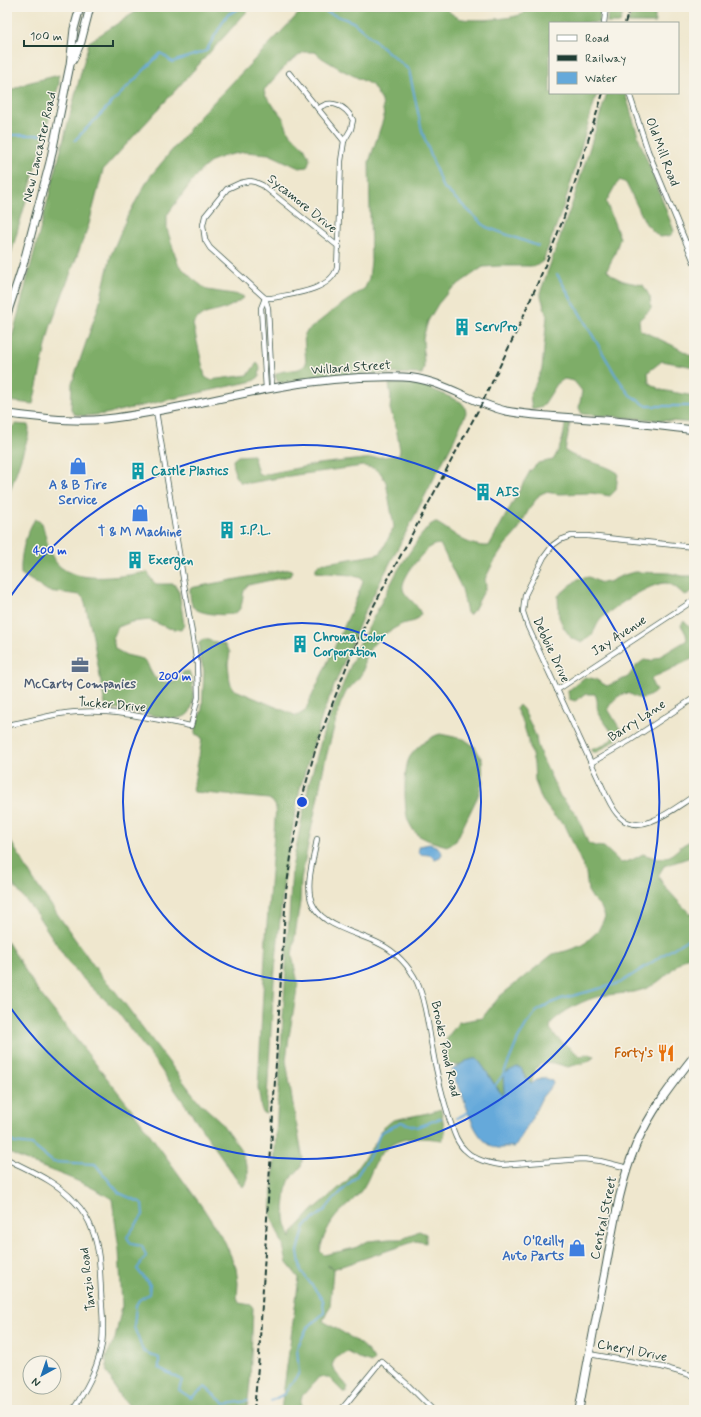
<svg xmlns="http://www.w3.org/2000/svg" width="701" height="1417" font-family="Mynerve,sans-serif">
  <rect width="100%" height="100%" fill="#f7f3e8"/>
  <filter id="ink" filterUnits="userSpaceOnUse"><feTurbulence type="fractalNoise" baseFrequency=".025" numOctaves="2"/><feDisplacementMap in="SourceGraphic" scale="8" xChannelSelector="R" yChannelSelector="G"/><feConvolveMatrix kernelMatrix="1 2 1 2 8 2 1 2 1" color-interpolation-filters="sRGB"/></filter>
  <filter id="wash" filterUnits="userSpaceOnUse"><feTurbulence type="fractalNoise" baseFrequency=".012" numOctaves="4" result="noise"/><feDisplacementMap in="SourceGraphic" scale="16" xChannelSelector="R" yChannelSelector="G"/><feGaussianBlur stdDeviation="0.9" result="paint"/><feColorMatrix in="noise" values="0 0 0 0 0 0 0 0 0 0 0 0 0 0 0 0 0 1.4 0 .05"/><feComposite in="paint" operator="in"/></filter>
  <g filter="url(#wash)">
    <rect width="100%" height="100%" fill="#efe7ce"/>
    <g fill="#7ead67" stroke="#4e754e">
      <polygon points="143,7 251,7 103,170 89,224 50,328 33,404 7,401 7,357 89,42"/>
      <path d="M305 7H444C449 11 453 16 459 18 469 22 513 19 522 14 525 13 526 9 528 7H601L599 23H550V93H597L565 202 543 261 536 266H499L483 267 450 290 438 304 428 321 423 338 424 367 422 374C375 372 328 377 281 383L277 381 275 375C285 367 298 374 306 364L304 336 306 332 335 309 365 288 369 278 371 261 369 162 384 117 382 101 372 85 342 70 322 58 315 52H304L288 63 264 90 265 95 283 118 289 133 304 147 310 159 307 167 299 168 269 154 245 152 228 155 213 160 199 172 167 215V229L178 264 193 279 207 290 240 295 244 297C237 303 230 307 221 310 208 314 201 312 193 324L205 377 210 380 248 375 257 363 260 367 259 377 253 381 105 414 84 416 74 414 71 409 72 383 99 305 111 255 127 217 149 178 202 114Z"/>
      <polygon points="608,7 625,7 620,23 607,23"/>
      <polygon points="633,7 655,7 655,23 628,23"/>
      <polygon points="59,75 59,84 7,268 7,92 27,83"/>
      <path d="M607 93H625L639 139 674 231 670 236 659 237 646 224 626 183 620 180 615 186 606 202 620 238 615 253 607 270C618 282 628 282 643 285L650 297 651 309 639 320 640 330 674 346 694 357V367L662 361 648 372 649 383 661 390 694 396V423L582 414 579 408 582 391 574 381 564 379 557 384 543 406 532 409 530 396 542 369 547 316 540 293 573 201Z"/>
      <polygon points="412,383 425,386 461,402 465,407 466,413 454,440 364,613 323,713 300,788 285,869 274,980 266,1114 263,1113 261,1107 258,1087 266,937 276,807 273,802 269,799 194,792 193,789 202,739 200,736 195,734 195,730 202,710 203,691 204,671 199,653 199,643 204,639 224,644 230,652 228,664 230,682 233,689 297,716 305,711 353,607 363,582 361,578 351,575 316,572 316,568 319,564 375,555 381,553 394,527 386,482 380,472 373,468 363,466 296,475 249,483 240,482 235,476 233,460 238,456 253,455 258,473 262,475 318,464 399,455 400,450 396,427 390,409 391,397 389,384"/>
      <path d="M570 423 565 451C581 462 602 462 618 473L616 490 610 496 591 493 559 494 545 492 539 495 528 511 517 532 505 545 492 565 485 579 486 587 474 610 469 615 467 613 462 589 443 550 440 544C438 545 436 544 434 545 425 548 400 579 403 589 404 596 417 603 421 614L415 621 402 624 381 636 371 647 364 660V670L358 679 346 692 340 705 325 761 316 806 301 879 300 902 292 955 298 983 289 1037 286 1060 295 1117 303 1158 301 1167 290 1179 286 1190 284 1209 286 1224 291 1238 293 1232 311 1212 348 1180 373 1146 379 1137 380 1131 393 1120 428 1113 441 1109 445 1133 442 1140C427 1138 411 1136 397 1142 374 1152 374 1171 363 1188 357 1198 347 1205 339 1213 330 1222 322 1238 320 1251L324 1255 355 1248 368 1241 390 1239H403L419 1231 426 1234V1243L416 1241 333 1269 327 1265 333 1270 330 1306 323 1321C339 1331 366 1343 374 1360L371 1363 360 1359 348 1352C340 1355 334 1357 332 1366L336 1373 348 1387 346 1392H343L328 1377H319L302 1396 300 1403 304 1410H281L299 1278 287 1263 283 1245 271 1216 292 868 309 784 323 734 358 647 398 570 419 538 430 525 435 522C454 532 465 547 489 546L530 471 538 463 553 460C560 449 564 437 565 424Z"/>
      <polygon points="15,424 28,425 29,429 28,437 7,500 7,435 12,427"/>
      <path d="M35 519 42 523C45 533 48 549 53 558 69 587 122 576 148 572L151 579 156 584H174L179 592 184 625 181 630 168 628 150 620 131 622 118 627 113 638 115 649 126 655 143 659 147 663 150 670 154 677 161 682H175L183 672 189 671C193 680 196 704 189 713 186 717 179 718 175 719L109 708 105 705 93 637 84 599 80 595 48 591 21 574C20 555 25 535 35 519Z"/>
      <path d="M290 569 292 571 290 576 248 585C240 592 245 604 238 611 231 618 198 614 193 607 190 601 190 594 190 588Z"/>
      <path d="M634 572 669 573 683 576H694V591L689 594 684 595C679 590 673 584 666 583 651 582 611 609 601 619 597 623 596 628 593 633 591 637 585 640 581 642L572 639 564 628 559 617 558 596 578 579 589 577 601 583 609 582 621 576Z"/>
      <path d="M684 621 692 630 694 631V658L652 678 651 681 656 691C652 695 645 699 639 698 636 698 633 695 630 694 622 691 611 701 608 709L620 729 621 734 616 740 597 752H592L591 750 604 745 612 739 613 734C608 726 601 719 598 711 596 704 599 703 595 694H586L575 701 569 699 568 691 585 677 595 679 607 686 628 677 636 666 644 660 651 661 664 654 687 640 686 634 681 625Z"/>
      <path d="M519 705 523 709 531 725 536 737 537 744 542 758 560 796 577 815 588 843 595 846 604 847 621 863 632 860 643 854 658 859 670 856 683 845 694 839V856L664 866 658 876 665 887 689 913 694 914V953C676 961 665 981 647 988 633 994 617 993 602 996 586 998 561 1012 551 1023L550 1029 558 1039 580 1056 589 1054 594 1056 590 1061 568 1067 554 1063 541 1064 535 1069 531 1084 526 1079 523 1071 503 1074 504 1092 503 1095C493 1084 487 1070 477 1059L466 1061 459 1065H449C447 1063 444 1061 443 1058 439 1046 452 1031 459 1022L482 1018 500 996 553 954 566 951 583 945 598 931 605 917 601 907 593 899 588 891 586 873 565 825 554 816 542 800 535 781 534 763 527 736 523 723 516 709Z"/>
      <path d="M440 734 464 739 475 747 482 760 483 781 477 798 456 841 447 846C437 843 421 840 414 831 412 828 409 823 408 820 404 810 404 771 408 761 411 751 430 736 440 734Z"/>
      <polygon points="7,835 34,881 101,976 112,987 189,1089 200,1103 219,1120 239,1147 248,1169 248,1179 243,1187 241,1185 157,1064 116,1010 88,984 69,963 38,916 7,877"/>
      <path d="M7 941 38 991 133 1111 203 1208 225 1242 236 1268 238 1283 237 1298 239 1303 251 1305 253 1308 250 1382 247 1410H133L117 1392 107 1371 106 1357 115 1339 122 1306 119 1249 112 1199C80 1178 41 1169 7 1152Z"/>
    </g>
    <g fill="#65a9da" stroke="#427387">
      <path d="M429 844C435 845 441 848 442 854L440 857 435 859C433 858 431 855 429 855 423 854 415 856 420 846Z"/>
      <path d="M473 1059H477C487 1070 492 1084 503 1095L504 1092 503 1074 517 1067 521 1068 526 1079 531 1084C541 1078 541 1075 552 1081L553 1084 542 1097 532 1118 515 1147C504 1145 502 1152 490 1145 471 1133 468 1106 459 1087 456 1082 452 1077 452 1070L466 1061Z"/>
    </g>
    <g fill="none" stroke-linecap="round" stroke-linejoin="round">
      <g stroke="#65a9da" stroke-width="2">
        <polyline points="313,7 353,22 409,70 422,131 442,186 486,227 538,246"/>
        <polyline points="7,135 43,135"/>
        <polyline points="75,140 161,53 172,62 206,51 227,15 242,7"/>
        <polyline points="557,274 615,374 630,395 647,406 694,406"/>
        <polyline points="494,1087 504,1073 518,1039 526,1025 536,1012 549,1004 561,999 620,983 694,935"/>
        <polyline points="457,1118 469,1112"/>
        <polyline points="7,1137 14,1143 32,1145 53,1162 95,1164 119,1193 142,1203 143,1215 127,1237 131,1244 142,1246 146,1256 137,1269 150,1285 149,1294 139,1300 136,1305 134,1327 143,1351 159,1358 159,1368 182,1380 179,1390 191,1398 205,1387 225,1404 248,1401"/>
        <polyline points="271,1401 284,1394 299,1373 297,1348 307,1328 324,1313 323,1300 301,1271 298,1251 305,1226 325,1210 333,1200 356,1177 375,1147 380,1133 401,1122 417,1127 441,1118"/>
      </g>
    </g>
  </g>
  <g filter="url(#ink)">
    <g fill="none" stroke-linecap="round" stroke-linejoin="round">
      <g stroke="#3e564b" stroke-width="6">
        <g id="street">
          <polyline points="604,23 606,7"/>
          <polyline points="289,73 344,141"/>
          <polyline points="694,73 691,90 694,106"/>
          <polyline points="629,93 648,151 694,262"/>
          <polyline points="687,244 694,241"/>
          <path d="M265 298H272C292 294 330 291 337 268L341 161 344 141 351 129 353 120C346 106 331 98 318 109"/>
          <polyline points="265,298 261,308 266,389"/>
          <polyline points="272,388 268,308 265,298 210,248 205,240 203,225 205,216 227,189 240,183 250,181 255,182 262,185 339,247"/>
          <path d="M694 547 587 536H571L560 540 553 545 544 557 525 595 523 612 528 627 605 793C609 801 613 811 620 817 640 838 676 807 694 796"/>
          <polyline points="557,690 694,600"/>
          <path d="M7 725C30 722 52 713 76 712 114 709 154 719 191 726L198 697 197 664 156 411"/>
          <polyline points="591,763 629,741 694,698"/>
          <path d="M317 839C314 857 307 878 310 896 315 926 357 932 380 944 395 951 410 967 417 982 426 1002 428 1026 432 1047 436 1071 442 1095 449 1118 453 1129 456 1142 465 1150 475 1160 488 1163 501 1165L583 1159 600 1161 628 1168"/>
          <path d="M7 1159C30 1171 56 1181 74 1201 82 1209 89 1220 93 1232 100 1251 100 1272 101 1292 102 1311 105 1331 101 1349 96 1372 85 1391 73 1410"/>
          <polyline points="589,1354 662,1367 694,1376"/>
          <polyline points="341,1410 381,1361 407,1384 433,1410"/>
        </g>
      </g>
      <g stroke="#3e564b" stroke-width="9">
        <g id="secondary">
          <polyline points="73,60 81,42 90,7"/>
          <polyline points="7,314 23,265 50,162 70,65 74,29 80,7"/>
          <path d="M7 414C38 417 74 423 105 419 160 413 213 399 267 389 309 381 360 376 403 377 440 378 471 403 506 411 533 416 562 417 589 419 624 421 659 426 694 430"/>
        </g>
      </g>
      <g stroke="#3e564b" stroke-width="9">
        <path id="primary" d="M579 1410C587 1364 596 1318 605 1272 613 1230 619 1185 636 1145 650 1112 672 1084 694 1056"/>
      </g>
      <use href="#street" stroke="#fff" stroke-width="4.5"/>
      <use href="#secondary" stroke="#fff" stroke-width="7"/>
      <use href="#primary" stroke="#fff" stroke-width="7"/>
      <g stroke="#1f3d34" stroke-width="2" stroke-dasharray="6 3" stroke-linecap="butt">
        <polyline points="625,23 630,7"/>
        <polyline points="254,1410 259,1356 286,891 292,850 303,795 316,747 346,668 371,611 482,403 520,324 544,268 564,217 603,93"/>
      </g>
    </g>
  </g>
  <g fill="none" stroke="#1d4ed8" stroke-width="2">
    <circle cx="302" cy="802" r="179"/>
    <path d="M8 600A357 357 0 1 1 8 1004"/>
  </g>
  <defs>
    <g id="building-bare" transform="scale(1.38)"><path d="M-4-6H4V6H1V3H-1V6H-4ZM-2.5-4.3h1.7v1.8h-1.7ZM.8-4.3h1.7v1.8H.8ZM-2.5-1h1.7V.8h-1.7ZM.8-1h1.7V.8H.8Z" fill="#0f9aa8" stroke="#f7f3e8" stroke-width="2.5" paint-order="stroke"/></g>
    <g id="shop-bare" transform="scale(1.38)"><path d="M-5-2.5h2.3a2.7 3.5 0 0 1 5.4 0H5L5.5 6h-11ZM-1.5-2.5h3a1.5 2.3 0 0 0-3 0Z" fill="#3f7fe0" stroke="#f7f3e8" stroke-width="2.5" paint-order="stroke"/></g>
    <g id="office-bare" transform="scale(1.38)"><path d="M-6-3h4V-5.5h4V-3h4V5H-6ZM-1-4.5V-3h2v-1.5ZM-6 0V1H6V0Z" fill="#5c6f8a" stroke="#f7f3e8" stroke-width="2.5" paint-order="stroke"/></g>
    <g id="restaurant-bare" transform="scale(1.38)"><path d="M-5-6h1v4h1v-4h1v4h1v-4h1v5L-1.5 .5V6h-2V.5L-5-1ZM5-6V6H3V1.5H1.5Q1.5-4 5-6Z" fill="#e8710a" stroke="#f7f3e8" stroke-width="2.5" paint-order="stroke"/></g>
  </defs>
  <g fill-rule="evenodd">
    <use href="#building-bare" x="462" y="327"/>
    <use href="#shop-bare" x="78" y="466"/>
    <use href="#building-bare" x="138" y="471"/>
    <use href="#building-bare" x="483" y="492"/>
    <use href="#shop-bare" x="140" y="513"/>
    <use href="#building-bare" x="227" y="530"/>
    <use href="#building-bare" x="135" y="560"/>
    <use href="#building-bare" x="300" y="644"/>
    <use href="#office-bare" x="80" y="665"/>
    <use href="#restaurant-bare" x="666" y="1053"/>
    <use href="#shop-bare" x="577" y="1248"/>
  </g>
  <g text-anchor="middle" dominant-baseline="central" stroke-width="3" stroke-linejoin="round" paint-order="stroke">
    <g font-size="13" fill="#1f3d34" stroke="#f7f3e8">
      <text transform="translate(40 147) rotate(-77)">New Lancaster Road</text>
      <text transform="translate(662 152) rotate(69)">Old Mill Road</text>
      <text transform="translate(302 204) rotate(39)">Sycamore Drive</text>
      <text transform="translate(351 368) rotate(-4)">Willard Street</text>
      <text transform="translate(619 636) rotate(-33)">Jay Avenue</text>
      <text transform="translate(551 650) rotate(65)">Debbie Drive</text>
      <text transform="translate(112 705) rotate(5)">Tucker Drive</text>
      <text transform="translate(637 721) rotate(-33)">Barry Lane</text>
      <text transform="translate(445 1049) rotate(78)">Brooks Pond Road</text>
      <text transform="translate(604 1218) rotate(-78)">Central Street</text>
      <text transform="translate(88 1279) rotate(-96)">Tanzio Road</text>
      <text transform="translate(632 1351) rotate(11)">Cheryl Drive</text>
    </g>
    <g font-size="13" font-weight="bold" fill="#0d838f" stroke="#f7f3e8" text-anchor="start">
      <text x="475" y="327">ServPro</text>
      <text x="151" y="471">Castle Plastics</text>
      <text x="496" y="492">AIS</text>
      <text x="240" y="530">I.P.L.</text>
      <text x="148" y="560">Exergen</text>
      <text x="313" y="637">Chroma Color<tspan x="313" dy="15">Corporation</tspan></text>
    </g>
    <g font-size="13" font-weight="bold" fill="#366cbe" stroke="#f7f3e8">
      <text x="78" y="485">A &amp; B Tire<tspan x="78" dy="15">Service</tspan></text>
      <text x="140" y="532">T &amp; M Machine</text>
      <text x="564" y="1241" text-anchor="end">O'Reilly<tspan x="564" dy="15">Auto Parts</tspan></text>
    </g>
    <g font-size="13" font-weight="bold" fill="#4e5e75" stroke="#f7f3e8">
      <text x="80" y="684">McCarty Companies</text>
    </g>
    <g font-size="13" font-weight="bold" fill="#c56008" stroke="#f7f3e8" text-anchor="end">
      <text x="653" y="1053">Forty's</text>
    </g>
  </g>
  <circle cx="302" cy="802" r="6" fill="#1d4ed8" stroke="#f7f3e8" stroke-width="2"/>
  <g font-size="12" text-anchor="middle" font-weight="bold" fill="#1d4ed8" stroke="#f7f3e8" stroke-width="3" stroke-linejoin="round" paint-order="stroke">
    <text x="50" y="554">400 m</text>
    <text x="175" y="680">200 m</text>
  </g>
  <rect width="701" height="1417" fill="none" stroke="#f7f3e8" stroke-width="24"/>
  <rect x="549" y="22" width="130" height="72" fill="#f7f3e8" stroke="#a1aaa0"/>
  <rect x="557" y="35" width="20" height="6" fill="#ffffff" stroke="#a1aaa0"/>
  <text x="585" y="42" font-size="12" fill="#1f3d34">Road</text>
  <rect x="557" y="55" width="20" height="6" fill="#1f3d34" stroke="#a1aaa0"/>
  <text x="585" y="62" font-size="12" fill="#1f3d34">Railway</text>
  <rect x="557" y="72" width="20" height="12" fill="#65a9da" stroke="#a1aaa0"/>
  <text x="585" y="82" font-size="12" fill="#1f3d34">Water</text>
  <g transform="translate(42 1375) rotate(220)"><circle r="19" fill="#f7f3e8" stroke="#a1aaa0"/>
  <path d="M0-3L7 15L0 10L-7 15Z" fill="#1f6fb2"/>
  <text y="-6" font-size="11" font-weight="bold" text-anchor="middle" fill="#1f3d34">N</text>
  </g>
  <path d="M24 40v6h89v-6" fill="none" stroke="#1f3d34" stroke-width="2"/>
  <text x="30" y="40" font-size="12" fill="#1f3d34" stroke="#f7f3e8" stroke-width="3" paint-order="stroke">100 m</text>
</svg>
